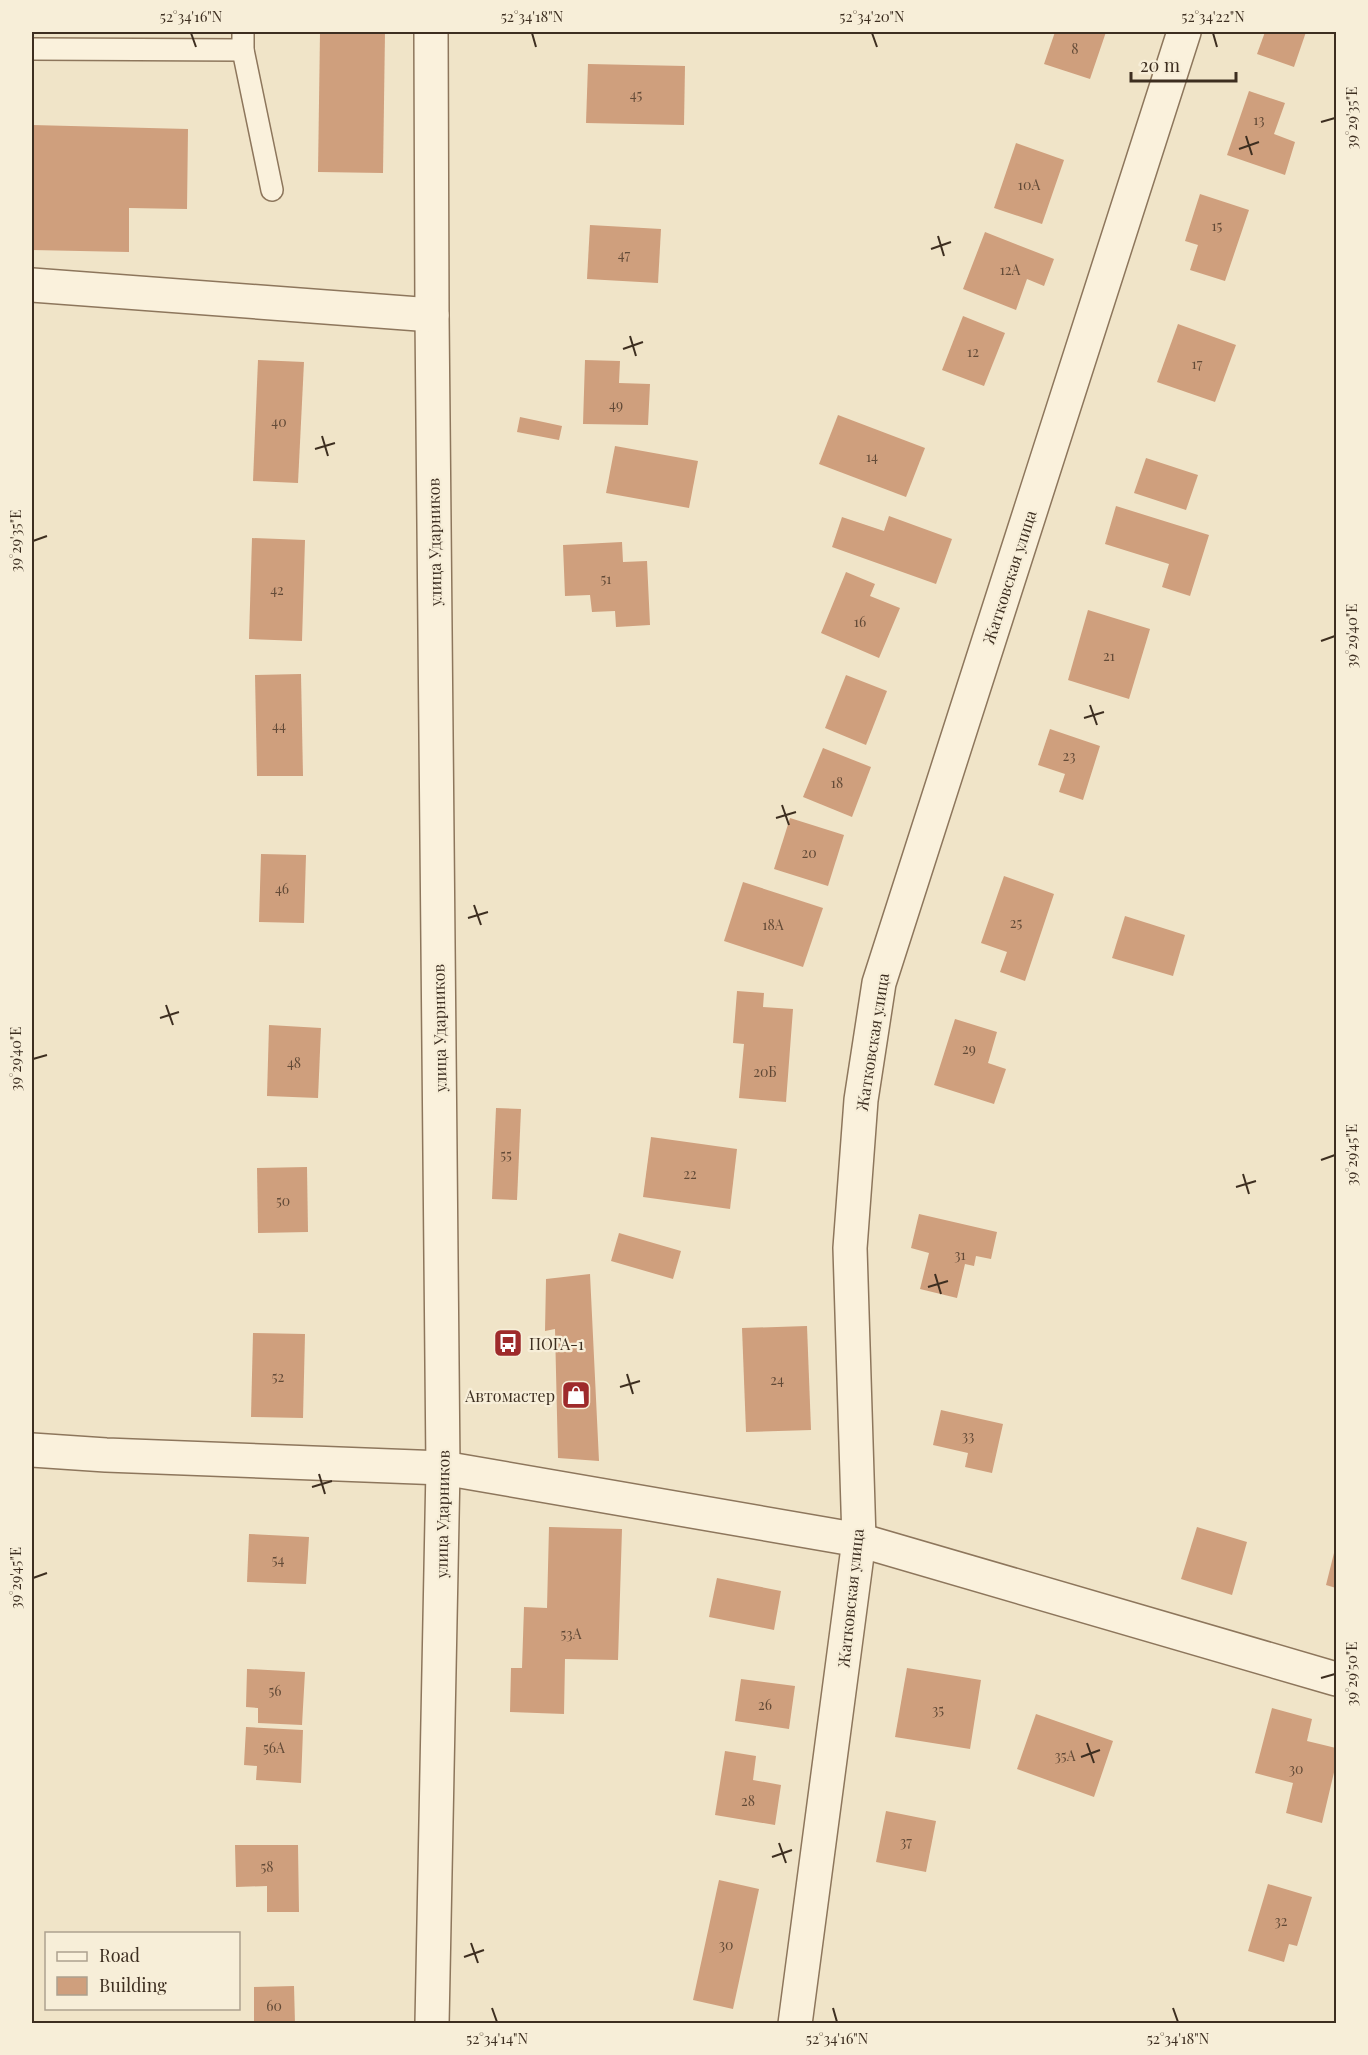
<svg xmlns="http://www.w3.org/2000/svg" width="1368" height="2055" font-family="'Playfair Display',serif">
  <rect width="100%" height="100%" fill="#f0e4c8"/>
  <g fill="#cf9f7d">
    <polygon points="320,32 385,32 383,173 318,172"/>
    <polygon points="1055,32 1106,32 1090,79 1044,64"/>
    <polygon points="1265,32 1306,32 1294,67 1257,54"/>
    <polygon points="588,64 685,66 684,125 586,123"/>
    <polygon points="1249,91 1285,103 1274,134 1295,142 1285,175 1227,155"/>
    <polygon points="32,125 188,129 187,209 129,208 129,252 32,250"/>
    <polygon points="1016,143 1064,160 1042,224 994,208"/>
    <polygon points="1200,194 1249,210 1225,281 1190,270 1198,245 1185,241"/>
    <polygon points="590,225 661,229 658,283 587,279"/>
    <polygon points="985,232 1054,259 1044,286 1027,279 1016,310 963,289"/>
    <polygon points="963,316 1005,333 984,386 942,370"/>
    <polygon points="1178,324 1236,345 1215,402 1157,382"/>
    <polygon points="258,360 304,362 298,483 253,481"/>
    <polygon points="585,360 620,361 619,383 650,384 648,425 583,424"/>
    <polygon points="838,415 925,448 906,497 819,464"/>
    <polygon points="520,417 562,426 559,440 517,432"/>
    <polygon points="615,446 698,461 689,508 606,493"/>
    <polygon points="1146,458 1198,475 1186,510 1134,493"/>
    <polygon points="1116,506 1209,535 1190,596 1162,587 1169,564 1105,544"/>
    <polygon points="889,516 952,539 936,584 832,547 842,517 884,531"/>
    <polygon points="252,538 305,540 302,641 249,639"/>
    <polygon points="622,542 623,562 647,561 650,625 616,627 615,611 592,612 590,595 565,596 563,545"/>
    <polygon points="846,572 875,584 870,596 900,608 879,658 821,633"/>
    <polygon points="1088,610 1150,629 1129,699 1068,680"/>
    <polygon points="301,674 303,776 257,776 255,675"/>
    <polygon points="846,675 887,691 866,745 825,728"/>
    <polygon points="1050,729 1100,746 1083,800 1059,792 1065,774 1038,765"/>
    <polygon points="823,748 871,767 852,817 803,797"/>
    <polygon points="790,818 844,835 828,886 774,869"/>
    <polygon points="261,854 306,855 304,923 259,922"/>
    <polygon points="1004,876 1054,894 1025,981 1000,972 1007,952 981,943"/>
    <polygon points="743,882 823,908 803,967 724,941"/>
    <polygon points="1125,916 1185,935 1173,976 1112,958"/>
    <polygon points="737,991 764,993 763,1007 793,1009 786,1102 739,1098 744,1044 733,1043"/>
    <polygon points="955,1019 997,1032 988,1063 1006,1069 994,1104 934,1085"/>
    <polygon points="269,1025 321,1028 318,1098 267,1096"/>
    <polygon points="496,1108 521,1109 517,1200 492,1199"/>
    <polygon points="651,1137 737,1149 730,1209 643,1197"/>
    <polygon points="307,1167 308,1232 258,1233 257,1168"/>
    <polygon points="919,1214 997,1232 991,1259 976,1256 974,1266 965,1264 957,1298 920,1289 929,1253 911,1248"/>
    <polygon points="619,1233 681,1251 673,1279 611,1261"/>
    <polygon points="590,1274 599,1461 558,1458 555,1329 545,1331 546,1279"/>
    <polygon points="807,1326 811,1430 746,1432 742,1328"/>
    <polygon points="253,1333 305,1334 303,1418 251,1417"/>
    <polygon points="941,1410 1003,1424 992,1473 965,1467 968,1453 933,1445"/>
    <polygon points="549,1527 622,1529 618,1660 565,1659 564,1714 510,1712 511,1668 522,1668 524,1607 547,1608"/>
    <polygon points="1197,1527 1247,1542 1232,1595 1181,1579"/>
    <polygon points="249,1534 309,1537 306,1584 247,1582"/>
    <polygon points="1336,1545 1336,1588 1326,1585"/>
    <polygon points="717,1578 781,1591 774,1630 709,1617"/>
    <polygon points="907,1668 981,1680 970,1749 895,1737"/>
    <polygon points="247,1669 305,1672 302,1725 258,1723 258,1708 246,1707"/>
    <polygon points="741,1679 795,1686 789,1729 735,1721"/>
    <polygon points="1272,1708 1312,1719 1307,1741 1336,1748 1336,1764 1322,1823 1286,1813 1293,1783 1255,1773"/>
    <polygon points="1036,1714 1113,1741 1094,1797 1017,1769"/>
    <polygon points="246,1727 303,1730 301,1783 256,1780 257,1766 244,1765"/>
    <polygon points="725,1751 756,1756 753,1780 781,1785 775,1825 715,1815"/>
    <polygon points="886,1811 936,1821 926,1872 876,1862"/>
    <polygon points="235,1845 298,1845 299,1912 267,1912 267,1886 236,1887"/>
    <polygon points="719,1880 759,1889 733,2009 693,2000"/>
    <polygon points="1268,1884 1312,1897 1297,1946 1289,1944 1284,1962 1248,1951"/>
    <polygon points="294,1986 295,2024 254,2024 254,1987"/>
  </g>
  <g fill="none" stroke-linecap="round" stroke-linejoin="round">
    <g stroke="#8d765c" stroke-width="24">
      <g id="lane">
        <polyline points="243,32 243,50 272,190"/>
        <polyline points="32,49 243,50"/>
      </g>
    </g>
    <g stroke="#8d765c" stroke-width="36">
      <g id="street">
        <polyline points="431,32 432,315 443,1468 432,2024"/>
        <polyline points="32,285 432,315"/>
        <polyline points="32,1450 106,1455 443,1468 859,1540 1336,1679"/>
        <polyline points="795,2024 859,1540 850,1248 861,1100 879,983 1184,32"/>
      </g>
    </g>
    <use href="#lane" stroke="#faf1dc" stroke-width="21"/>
    <use href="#street" stroke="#faf1dc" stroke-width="33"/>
  </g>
  <path fill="none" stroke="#3d2e20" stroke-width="2" d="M191 33 196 47M532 33 536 47M872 33 877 47M1213 33 1217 47M1321 122 1335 118M1246 136 1252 155M1239 149 1259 142M938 236 944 256M931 249 951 242M630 336 636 356M623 349 643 342M322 436 328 456M315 449 335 443M33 541 47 536M1321 641 1335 636M1090 705 1097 725M1084 718 1104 712M782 805 789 825M776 818 796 812M474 905 481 925M468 918 488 912M166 1005 173 1025M160 1018 179 1012M33 1059 47 1055M1321 1160 1335 1155M1243 1174 1249 1194M1236 1187 1256 1181M935 1274 941 1294M928 1287 948 1281M627 1374 633 1394M620 1387 640 1381M319 1474 325 1494M312 1487 332 1481M33 1578 47 1573M1321 1678 1335 1674M1087 1743 1094 1763M1081 1757 1100 1750M779 1843 786 1863M772 1857 792 1850M471 1943 478 1963M464 1957 484 1950M492 2008 497 2022M833 2008 837 2022M1173 2008 1178 2022"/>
  <defs>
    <g id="bus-square" transform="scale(1.5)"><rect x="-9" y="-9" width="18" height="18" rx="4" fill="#9e2a2b" stroke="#f7eed8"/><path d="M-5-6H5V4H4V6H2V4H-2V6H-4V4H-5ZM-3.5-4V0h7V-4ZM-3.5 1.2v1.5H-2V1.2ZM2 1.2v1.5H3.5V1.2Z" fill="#fff"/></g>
    <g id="shop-square" transform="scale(1.5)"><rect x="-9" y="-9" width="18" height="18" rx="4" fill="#9e2a2b" stroke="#f7eed8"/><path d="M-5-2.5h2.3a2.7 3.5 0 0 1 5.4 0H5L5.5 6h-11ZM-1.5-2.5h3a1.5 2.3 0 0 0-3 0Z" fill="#fff"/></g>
  </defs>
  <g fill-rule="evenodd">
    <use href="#bus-square" x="508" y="1343"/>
    <use href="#shop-square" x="576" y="1395"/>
  </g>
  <g text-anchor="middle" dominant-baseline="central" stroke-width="4.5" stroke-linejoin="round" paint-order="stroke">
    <g font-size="14" fill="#624a37">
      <text x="1075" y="48">8</text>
      <text x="636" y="94">45</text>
      <text x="1259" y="119">13</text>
      <text x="1029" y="184">10А</text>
      <text x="1217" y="225">15</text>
      <text x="624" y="254">47</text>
      <text x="1010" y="269">12А</text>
      <text x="973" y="351">12</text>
      <text x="1197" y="363">17</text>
      <text x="616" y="404">49</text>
      <text x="279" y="421">40</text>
      <text x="872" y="456">14</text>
      <text x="606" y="578">51</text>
      <text x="277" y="589">42</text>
      <text x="860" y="621">16</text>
      <text x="1109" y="655">21</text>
      <text x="279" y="725">44</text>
      <text x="1069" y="755">23</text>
      <text x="837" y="782">18</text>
      <text x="809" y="852">20</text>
      <text x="282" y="888">46</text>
      <text x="1016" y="922">25</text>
      <text x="773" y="924">18А</text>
      <text x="969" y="1048">29</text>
      <text x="294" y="1062">48</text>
      <text x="765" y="1071">20Б</text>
      <text x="506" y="1154">55</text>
      <text x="690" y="1173">22</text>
      <text x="283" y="1200">50</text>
      <text x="960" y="1254">31</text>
      <text x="278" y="1376">52</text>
      <text x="777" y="1379">24</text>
      <text x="968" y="1435">33</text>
      <text x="278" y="1559">54</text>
      <text x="571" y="1633">53А</text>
      <text x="275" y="1690">56</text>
      <text x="765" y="1704">26</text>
      <text x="938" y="1709">35</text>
      <text x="274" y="1747">56А</text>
      <text x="1065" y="1755">35А</text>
      <text x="1296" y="1768">30</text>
      <text x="748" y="1800">28</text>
      <text x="906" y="1841">37</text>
      <text x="267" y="1866">58</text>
      <text x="1281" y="1920">32</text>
      <text x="726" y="1944">30</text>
      <text x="274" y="2005">60</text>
    </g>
    <g font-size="16" fill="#3d2e20" stroke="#f7eed8">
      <text transform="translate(434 542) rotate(-91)">улица Ударников</text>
      <text transform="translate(1009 577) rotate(-72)">Жатковская улица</text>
      <text transform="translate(439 1028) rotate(-91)">улица Ударников</text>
      <text transform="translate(872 1042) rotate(-81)">Жатковская улица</text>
      <text transform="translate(442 1514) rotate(-89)">улица Ударников</text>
      <text transform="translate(850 1598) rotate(-84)">Жатковская улица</text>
    </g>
    <g font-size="16" fill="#3d2e20" stroke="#f7eed8" text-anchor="start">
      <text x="529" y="1343">ПОГА-1</text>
      <text x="555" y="1395" text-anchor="end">Автомастер</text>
    </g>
  </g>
  <rect width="1368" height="2055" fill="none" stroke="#f7eed8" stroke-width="66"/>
  <rect x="45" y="1932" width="195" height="78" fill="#f7eed8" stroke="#ada18e" stroke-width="1.5"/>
  <rect x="57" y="1952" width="30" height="9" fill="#faf1dc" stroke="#ada18e" stroke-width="1.5"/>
  <text x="99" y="1962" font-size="18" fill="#3d2e20">Road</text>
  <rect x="57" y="1977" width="30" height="18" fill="#cf9f7d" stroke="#ada18e" stroke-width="1.5"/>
  <text x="99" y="1992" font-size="18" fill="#3d2e20">Building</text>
  <path d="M1131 72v9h105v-9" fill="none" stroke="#3d2e20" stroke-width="3"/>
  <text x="1140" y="72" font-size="18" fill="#3d2e20" stroke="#f7eed8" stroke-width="4.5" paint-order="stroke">20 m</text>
  <rect x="33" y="33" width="1302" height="1989" fill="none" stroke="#3d2e20" stroke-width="2"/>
  <g font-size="15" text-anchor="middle" fill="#3d2e20">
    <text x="191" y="22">52°34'16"N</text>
    <text x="532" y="22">52°34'18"N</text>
    <text x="872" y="22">52°34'20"N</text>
    <text x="1213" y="22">52°34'22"N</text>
    <text transform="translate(1352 118) rotate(-90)" y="5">39°29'35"E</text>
    <text transform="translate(16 541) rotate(-90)" y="5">39°29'35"E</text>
    <text transform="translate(1352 636) rotate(-90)" y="5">39°29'40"E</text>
    <text transform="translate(16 1059) rotate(-90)" y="5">39°29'40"E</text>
    <text transform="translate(1352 1155) rotate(-90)" y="5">39°29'45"E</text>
    <text transform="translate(16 1578) rotate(-90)" y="5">39°29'45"E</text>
    <text transform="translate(1352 1674) rotate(-90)" y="5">39°29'50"E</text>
    <text x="497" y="2044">52°34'14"N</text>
    <text x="837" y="2044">52°34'16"N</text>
    <text x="1178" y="2044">52°34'18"N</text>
  </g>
</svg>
